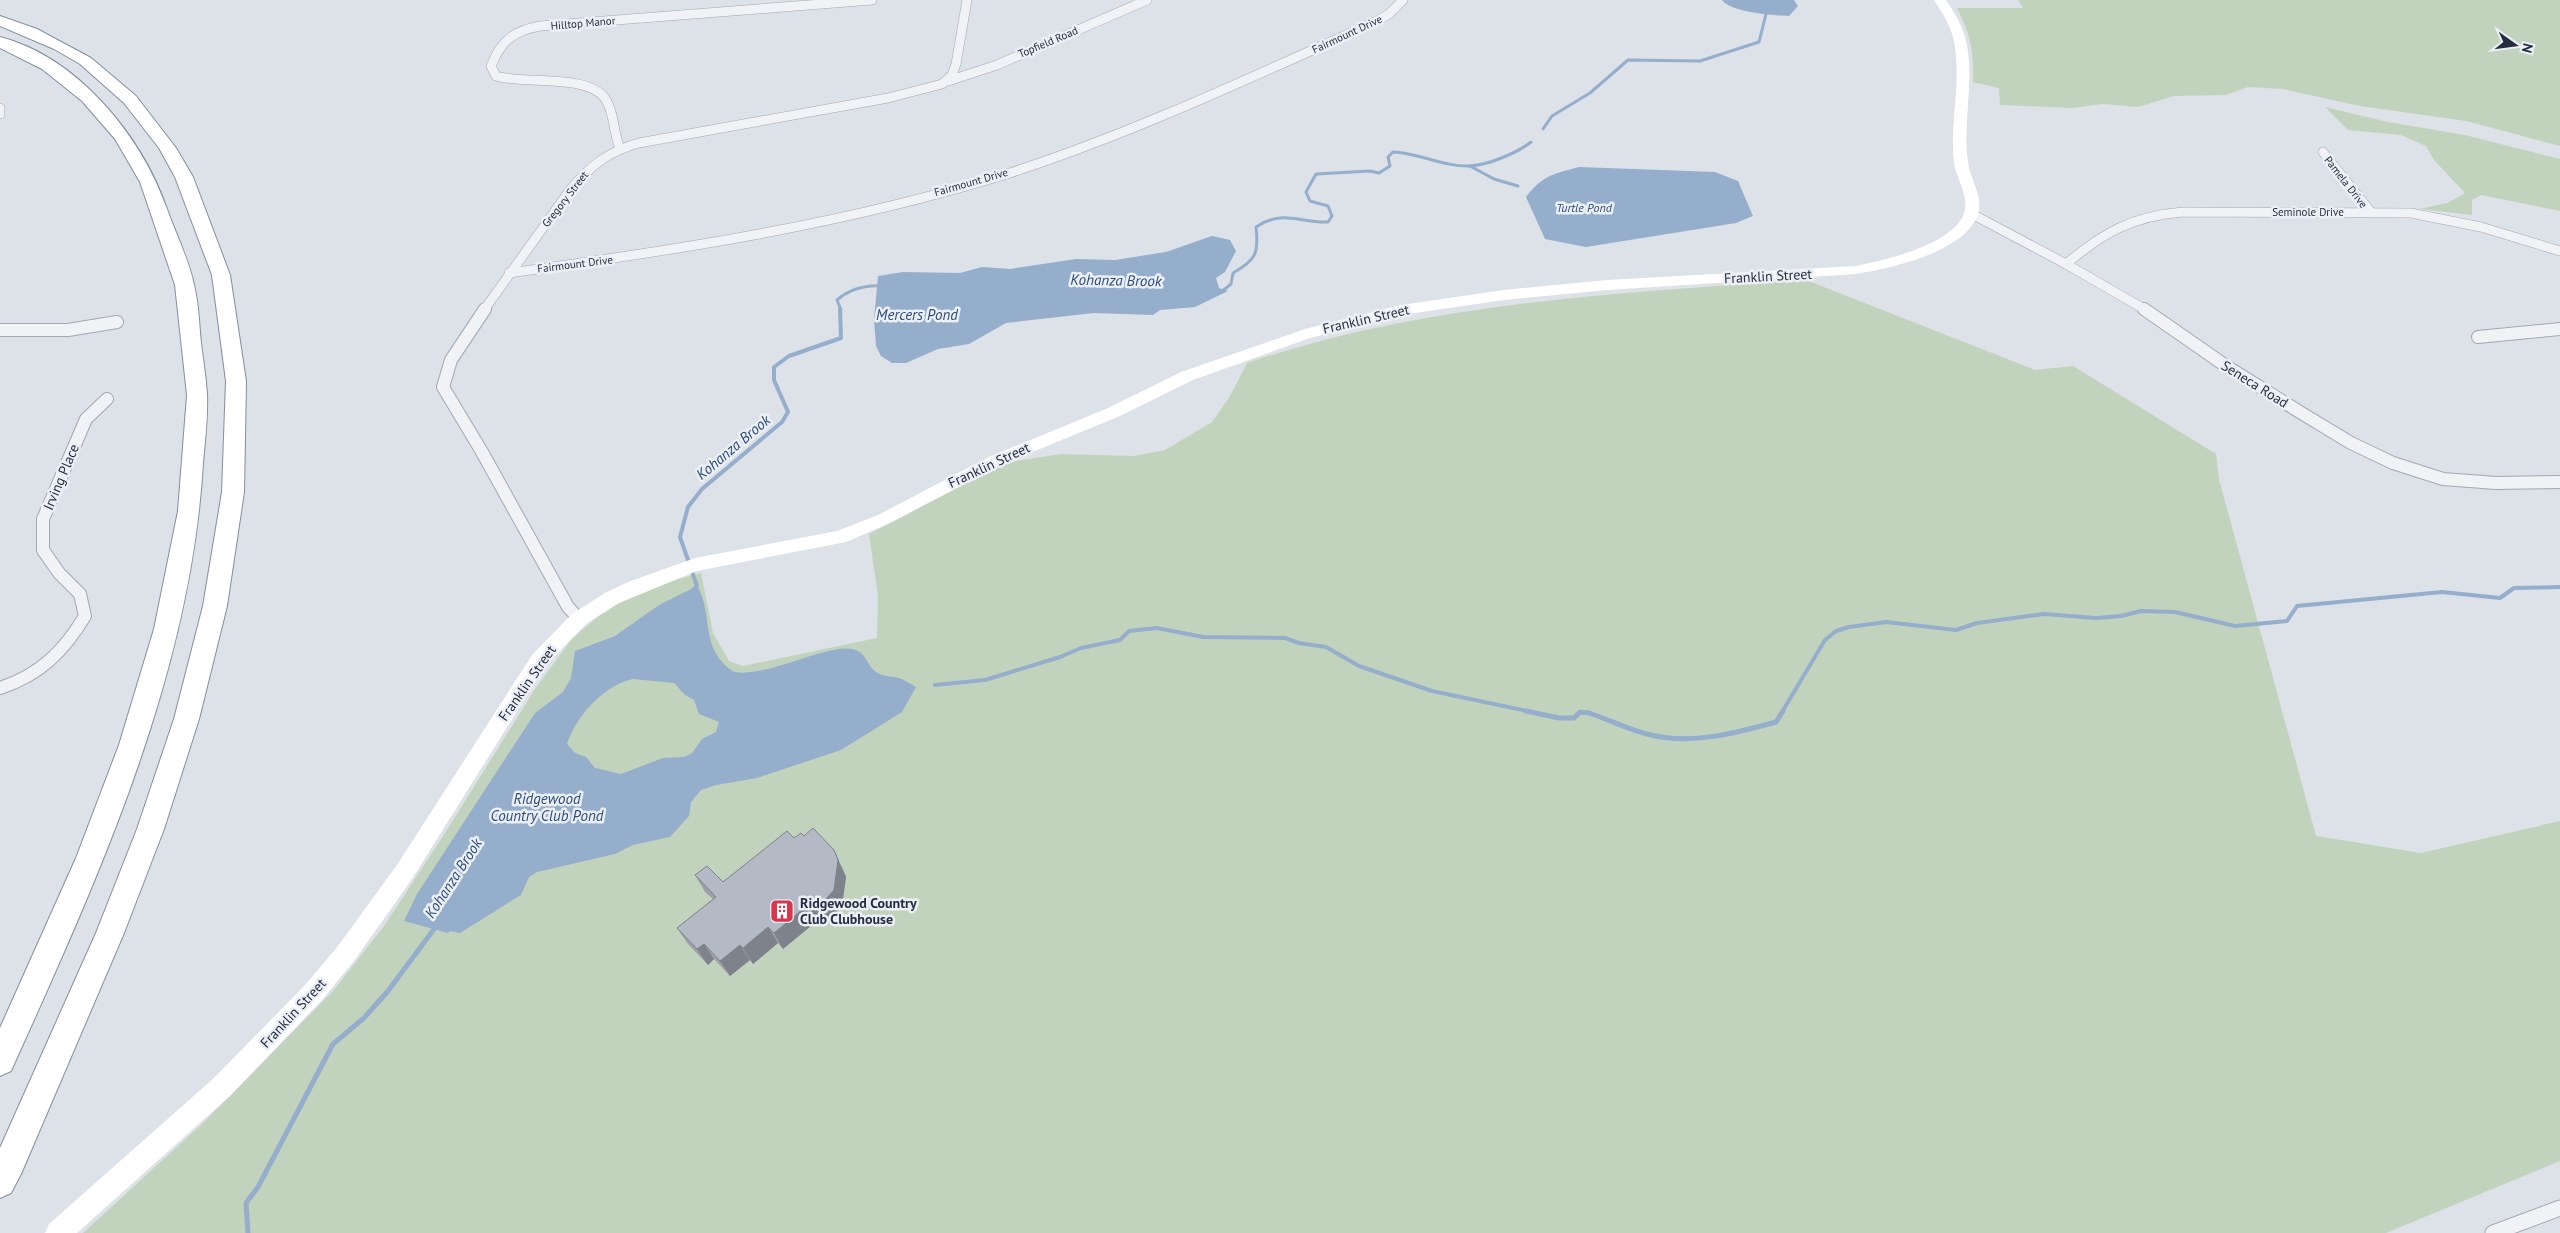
<svg xmlns="http://www.w3.org/2000/svg" width="2560" height="1233" font-family="'PT Sans',sans-serif">
  <rect width="100%" height="100%" fill="#dde1e8"/>
  <g fill="#c2d3bd">
    <path d="M2018 0H2560V146L2466 121 2360 106 2283 89 2248 87 2226 95 2174 96 2138 107 2102 104 2072 108 2000 105 1999 88 1973 82C1974 52 1971 36 1957 8H2023Z"/>
    <polygon points="2325,107 2388,122 2465,135 2560,159 2560,211 2481,195 2472,200 2472,215 2420,209 2447,203 2465,193 2434,160 2426,146 2401,135 2348,130"/>
    <path d="M1806 280 2035 370 2073 366 2216 454 2219 479 2316 836 2421 853 2560 821V1161L2386 1233H83L204 1122 333 991 384 926 445 833 535 689 571 640 603 612 631 597 667 582 701 573 713 633 729 661 743 666 877 638 878 596 869 534 1004 463 1061 454 1134 456 1165 450 1212 422 1229 398 1247 363C1426 302 1619 293 1806 280Z"/>
  </g>
  <g fill="#94aecc" fill-rule="evenodd">
    <path d="M1722 0H1794L1798 6 1789 16C1773 15 1732 13 1722 0Z"/>
    <path d="M1579 167 1715 172 1738 181 1753 216 1736 223 1586 247 1545 239 1526 197C1543 175 1553 174 1579 167Z"/>
    <polygon points="1212,236 1230,240 1236,251 1225,272 1216,278 1219,288 1228,291 1195,307 1160,310 1153,315 1094,313 1006,323 969,344 938,349 906,363 892,363 881,356 876,346 874,320 878,276 903,272 960,273 982,267 1010,269 1076,259 1115,260 1166,252"/>
    <path d="M697 586C712 610 702 641 723 663 726 666 731 671 735 672 761 677 810 653 839 649 871 645 863 668 880 674 886 677 893 676 899 678 905 680 910 684 916 687L902 712 841 750 757 778 716 785 701 790 691 802 689 816 670 837 633 845 615 854 537 872 529 877 521 895 460 933 450 931 448 933 404 921 417 894 535 713 563 692 571 678 575 651 615 636 659 605ZM633 679 674 683 685 695 694 700 699 714 719 722 716 732 702 739 692 753 684 757 663 758 621 774 595 768 586 757 575 753 567 744C577 715 603 686 633 679Z"/>
  </g>
  <g fill="none" stroke-linecap="round" stroke-linejoin="round">
    <g stroke="#94aecc" stroke-width="3">
      <polyline points="1543,129 1552,116 1590,93 1628,60 1700,61 1759,42 1766,14 1761,0"/>
      <polyline points="1470,166 1494,179 1518,186"/>
      <path d="M1220 293 1231 284 1233 273C1256 260 1259 253 1256 227 1283 209 1299 223 1328 222L1332 216 1328 206 1310 201 1306 192 1316 174 1370 171 1379 173 1390 166 1388 157 1393 152C1419 153 1444 167 1470 166 1488 165 1517 153 1531 142"/>
      <path d="M841 310 837 300C850 289 865 285 882 286"/>
    </g>
    <g stroke="#94aecc" stroke-width="4">
      <polyline points="693,590 697,586 680,537 688,507 702,489 782,422 788,412 774,380 774,367 789,356 841,338 840,309"/>
      <polyline points="935,685 985,680 1060,657 1081,648 1120,640 1129,631 1157,628 1203,637 1285,638 1299,643 1326,647 1359,666 1432,691 1532,712"/>
      <polyline points="1782,712 1825,640 1836,631 1849,627 1886,622 1956,630 1977,623 2044,614 2096,618 2121,616 2141,611 2175,612 2235,626 2287,621 2297,606 2442,592 2500,598 2514,588 2560,587"/>
    </g>
    <g stroke="#94aecc" stroke-width="5">
      <path d="M1526 711 1559 718H1574L1580 712 1589 713C1610 720 1629 730 1651 735 1692 745 1736 733 1776 722L1783 711"/>
      <polyline points="248,1233 246,1203 258,1187 333,1044 364,1018 388,991 437,925"/>
    </g>
    <g stroke="#a2a8b2" stroke-width="10">
      <g id="street-far2">
        <polyline points="948,81 997,65 1147,0"/>
        <polyline points="0,108 0,114"/>
        <path d="M620 148C613 133 615 114 606 100 590 73 524 85 496 76L491 66C501 41 513 31 540 26L872 0"/>
        <polyline points="2323,152 2370,211"/>
        <polyline points="1972,214 2066,264 2146,310"/>
        <path d="M2066 264C2104 232 2133 216 2183 212L2411 213 2481 227 2560 251"/>
        <path d="M509 273C678 250 847 224 1010 173 1136 132 1256 75 1377 21L1389 14 1403 0"/>
        <path d="M484 310 570 190C590 166 609 151 639 143L888 98 942 84 952 75 956 64 967 0"/>
      </g>
    </g>
    <g stroke="#a2a8b2" stroke-width="14">
      <g id="street-far1">
        <polyline points="485,309 451,360 443,387 482,452 568,607 579,619"/>
        <polyline points="2144,309 2226,366 2303,414 2351,443 2393,463 2443,479 2496,483 2560,482"/>
        <polyline points="0,330 68,330 117,322"/>
        <polyline points="2478,337 2560,329"/>
        <path d="M0 688C40 675 64 651 85 616L80 594 59 573 43 550V519L86 419 107 399"/>
      </g>
    </g>
    <g stroke="#a2a8b2" stroke-width="17">
      <polyline id="street" points="2493,1233 2560,1208"/>
    </g>
    <g stroke="#838ea0" stroke-width="2">
      <g id="highway">
        <polygon points="0,16 37,29 91,58 136,96 176,148 193,177 230,275 246,381 244,492 227,606 199,719 164,829 124,933 21,1174 11,1193 0,1198 0,1148 96,933 137,829 174,719 203,606 222,492 226,381 212,275 175,177 159,148 124,103 80,64 54,49 0,26"/>
        <path d="M0 37C78 57 142 137 167 209 176 234 189 260 194 285 199 304 199 324 201 343 203 360 206 377 207 394 208 417 205 441 203 463 191 676 97 880 11 1071L0 1076V1028L76 858 119 745 154 629 178 511 187 395 175 285 140 182 115 139 82 101 42 69 0 48Z"/>
      </g>
    </g>
    <use href="#street-far2" stroke="#f0f2f6" stroke-width="9"/>
    <use href="#street-far1" stroke="#f0f2f6" stroke-width="12"/>
    <use href="#street" stroke="#f0f2f6" stroke-width="15"/>
    <path fill="#fff" fill-rule="evenodd" d="M1934 0H1946C1954 12 1961 23 1965 37 1976 78 1962 121 1968 162 1971 183 1987 200 1975 221 1956 254 1891 268 1856 274L1607 290 1504 300 1401 315 1310 338 1193 380 1120 416 1001 465 890 523 846 542 697 571 619 603 586 624 546 665 412 879 354 961 322 1000 231 1095 77 1233H45L49 1224 214 1078 306 984 338 946 397 865 532 655 572 614 605 593 628 582 695 558 837 531 878 515 989 457 1108 408 1181 372 1305 329 1401 305 1504 290 1607 280 1856 266C1885 260 1946 246 1962 218 1972 199 1957 182 1954 163 1949 122 1963 78 1953 37 1949 23 1942 12 1934 0Z"/>
    <use href="#highway" fill="#fff" fill-rule="evenodd"/>
  </g>
  <polygon fill="#9ba0a9" points="794,838 842,867 846,877 842,906 833,916 826,919 823,916 783,949 778,943 753,964 750,960 730,976 714,959 708,965 688,944 677,928 713,899 705,892 695,875 723,882"/>
  <g fill="#7e828a">
    <polygon points="834,850 846,877 842,906 833,916 826,919 817,903"/>
    <polygon points="814,900 823,916 783,949 774,933"/>
    <polygon points="768,927 778,943 753,964 743,948"/>
    <polygon points="704,944 714,959 708,965 697,949"/>
    <polygon points="740,945 750,960 730,976 720,961"/>
  </g>
  <polygon fill="#b4bac5" stroke="#7e828a" points="813,828 834,850 838,860 834,890 825,900 817,903 814,900 774,933 768,927 743,948 740,945 720,961 704,944 697,949 677,928 716,897 695,875 707,866 723,882 787,831 794,838 801,833 804,836"/>
  <defs>
    <g id="building-square" transform="scale(1.25)"><rect x="-9" y="-9" width="18" height="18" rx="4" fill="#d9364c" stroke="#ecf0f6"/><path d="M-4-6H4V6H1V3H-1V6H-4ZM-2.5-4.3h1.7v1.8h-1.7ZM.8-4.3h1.7v1.8H.8ZM-2.5-1h1.7V.8h-1.7ZM.8-1h1.7V.8H.8Z" fill="#fff"/></g>
  </defs>
  <g fill-rule="evenodd">
    <use href="#building-square" x="782" y="911"/>
  </g>
  <g text-anchor="middle" dominant-baseline="central" stroke-width="5" stroke-linejoin="round" paint-order="stroke">
    <g font-size="11" fill="#252e40" stroke="#ecf0f6">
      <text transform="translate(583 23) rotate(-5)">Hilltop Manor</text>
      <text transform="translate(1347 34) rotate(-25)">Fairmount Drive</text>
      <text transform="translate(1048 42) rotate(-23)">Topfield Road</text>
      <text transform="translate(971 182) rotate(-16)">Fairmount Drive</text>
      <text transform="translate(2346 182) rotate(52)">Pamela Drive</text>
      <text transform="translate(565 199) rotate(-52)">Gregory Street</text>
      <text x="2308" y="212">Seminole Drive</text>
      <text transform="translate(575 264) rotate(-7)">Fairmount Drive</text>
    </g>
    <g font-size="12" font-style="italic" fill="#2c4c77" stroke="#ecf0f6">
      <text x="1584" y="207">Turtle Pond</text>
    </g>
    <g font-size="14" fill="#252e40" stroke="#ecf0f6">
      <text transform="translate(1768 276) rotate(-3)">Franklin Street</text>
      <text transform="translate(1366 319) rotate(-13)">Franklin Street</text>
      <text transform="translate(2255 384) rotate(32)">Seneca Road</text>
      <text transform="translate(989 465) rotate(-25)">Franklin Street</text>
      <text transform="translate(61 477) rotate(-67)">Irving Place</text>
      <text transform="translate(527 683) rotate(-55)">Franklin Street</text>
      <text transform="translate(293 1013) rotate(-47)">Franklin Street</text>
    </g>
    <g font-size="14" font-weight="bold" fill="#252e40" stroke="#ecf0f6" text-anchor="start">
      <text x="800" y="903">Ridgewood Country<tspan x="800" dy="16">Club Clubhouse</tspan></text>
    </g>
    <g font-size="15" font-style="italic" fill="#2c4c77" stroke="#ecf0f6">
      <text transform="translate(1116 280) rotate(1)">Kohanza Brook</text>
      <text x="917" y="314">Mercers Pond</text>
      <text transform="translate(733 447) rotate(-40)">Kohanza Brook</text>
      <text x="547" y="798">Ridgewood<tspan x="547" dy="17">Country Club Pond</tspan></text>
      <text transform="translate(453 878) rotate(-57)">Kohanza Brook</text>
    </g>
  </g>
  <g transform="translate(2515 45) rotate(104)" stroke="#ecf0f6" stroke-width="4" paint-order="stroke">
  <path d="M0-4L9 19L0 12L-9 19Z" fill="#252e40"/>
  <text y="-8" font-size="14" font-weight="bold" text-anchor="middle" fill="#252e40">N</text>
  </g>
</svg>
